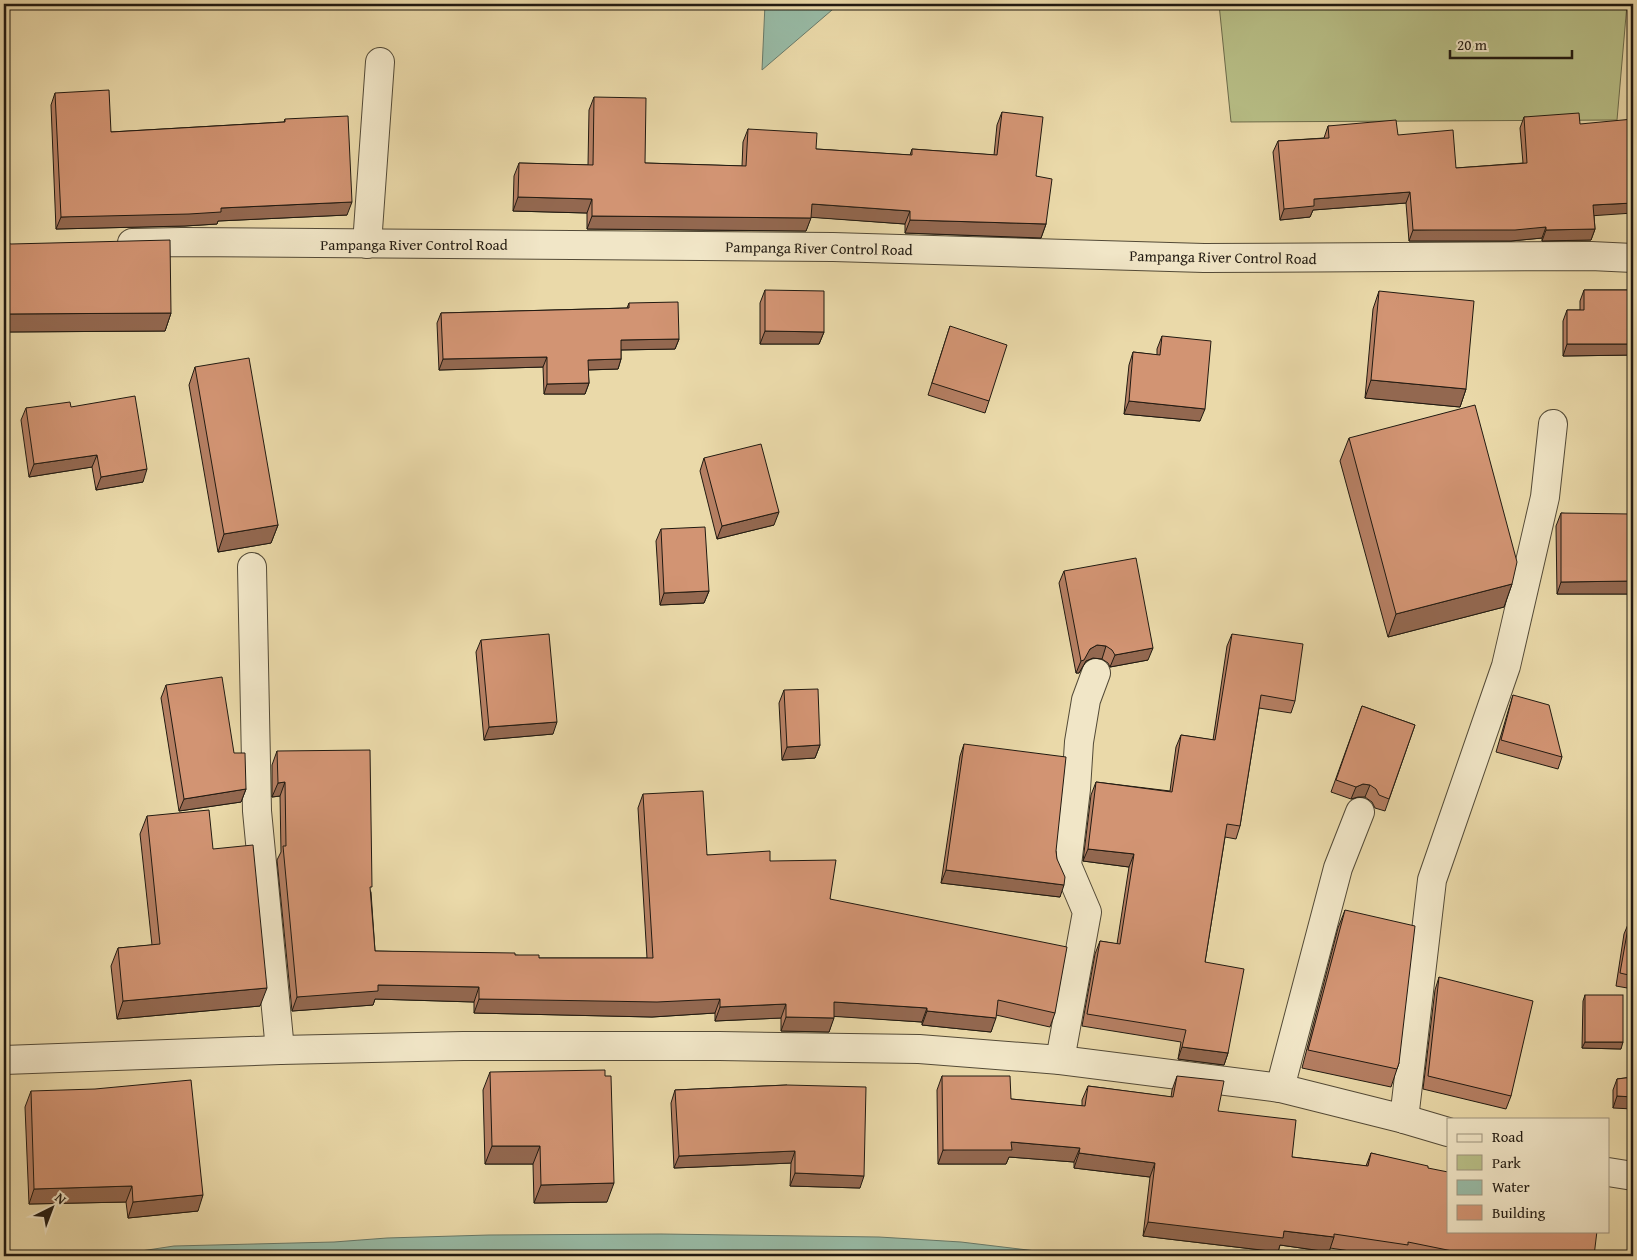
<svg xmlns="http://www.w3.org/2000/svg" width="1637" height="1260" font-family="'Gentium Book Plus',serif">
  <rect width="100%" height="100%" fill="#ead9a9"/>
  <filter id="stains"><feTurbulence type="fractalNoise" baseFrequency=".004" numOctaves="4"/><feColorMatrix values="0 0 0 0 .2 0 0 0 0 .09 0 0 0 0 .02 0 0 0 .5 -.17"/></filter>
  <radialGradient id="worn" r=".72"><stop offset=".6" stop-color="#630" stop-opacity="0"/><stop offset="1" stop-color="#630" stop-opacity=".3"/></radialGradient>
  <polygon fill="#b8bf87" stroke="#6c6c4c" points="1219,4 1627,4 1617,120 1231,122"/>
  <g fill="#98baa5" stroke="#687a6a">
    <polygon points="765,4 839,4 762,70"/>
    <polygon points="661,1234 879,1237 961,1242 1036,1251 1181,1256 108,1256 174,1246 334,1242 387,1238 489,1235"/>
  </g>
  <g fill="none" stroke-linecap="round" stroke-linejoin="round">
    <g stroke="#534a37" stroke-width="30">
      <g id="minor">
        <polyline points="367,244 380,62"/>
        <polyline points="252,567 257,811 280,1050"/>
        <polyline points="1060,1060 1087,912 1067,865 1076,789 1079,742 1086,700 1096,673"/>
        <polyline points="1280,1088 1338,868 1360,812"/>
        <polyline points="1404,1119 1432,880 1506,666 1545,497 1553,424"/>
      </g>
    </g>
    <g stroke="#534a37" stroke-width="30">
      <g id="tertiary">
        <polyline points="132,243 182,242 833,247 1204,258 1591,256 1633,258"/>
        <polyline points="4,1060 280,1050 463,1046 719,1046 919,1049 1060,1060 1280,1088 1404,1119 1448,1132"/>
        <polyline points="1608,1172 1633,1176"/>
      </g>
    </g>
    <use href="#minor" stroke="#f1e6c7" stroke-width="28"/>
    <use href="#tertiary" stroke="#f1e6c7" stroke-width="28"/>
  </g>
  <g fill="#b57f63" stroke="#211a11">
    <polygon points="55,93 111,132 284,122 285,119 347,215 218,221 217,224 185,226 56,229 51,105"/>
    <polygon points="594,97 645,163 742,166 743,142 748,129 816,149 910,155 912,149 994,155 997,125 1002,112 1036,176 1046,224 1041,238 905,233 905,224 811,217 806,231 587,229 587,213 513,211 514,176 519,163 588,165 589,110"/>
    <polygon points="1524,117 1580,124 1594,216 1595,229 1591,240 1542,241 1542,238 1511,241 1409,241 1406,203 1313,210 1310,217 1280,220 1273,152 1278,141 1324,138 1328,126 1398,135 1456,168 1523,163 1520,128"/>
    <polygon points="4,243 171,313 165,331 4,332"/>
    <polygon points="765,290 824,332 819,344 760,344 760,303"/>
    <polygon points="1584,290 1633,290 1633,355 1563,356 1563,321 1567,310 1580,310 1580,301"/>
    <polygon points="1379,291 1466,389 1460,407 1365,398 1373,309"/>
    <polygon points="629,303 679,339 675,349 621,350 621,359 618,369 588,370 589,383 585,394 544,394 543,367 439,370 437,323 441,313 627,308"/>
    <polygon points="950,326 989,401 985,413 928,395"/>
    <polygon points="1162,336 1200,421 1124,414 1129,365 1133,352 1157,355 1157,349"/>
    <polygon points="195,367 278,525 271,543 218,552 189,385"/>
    <polygon points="71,407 143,482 96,490 92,467 29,477 21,420 26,408"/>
    <polygon points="1349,438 1512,584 1504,607 1388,637 1340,461"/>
    <polygon points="704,458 774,525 717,539 700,471"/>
    <polygon points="1561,513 1633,522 1633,598 1628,598 1628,594 1557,594 1556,526"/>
    <polygon points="661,529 709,591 704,603 660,605 656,541"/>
    <polygon points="1064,571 1148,660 1110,667 1108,663 1102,659 1093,658 1086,661 1079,673 1076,673 1059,583"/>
    <polygon points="1232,634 1295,701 1291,713 1259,708 1240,826 1236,839 1225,837 1205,962 1228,1053 1224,1065 1178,1059 1181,1042 1082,1026 1095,954 1100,941 1117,944 1129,867 1083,861 1091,795 1096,782 1170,791 1176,747 1181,735 1213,740 1227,646"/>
    <polygon points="481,640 553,734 484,740 476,652"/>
    <polygon points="166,685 246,789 241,802 179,811 161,698"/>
    <polygon points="784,690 820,745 815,758 782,760 779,703"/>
    <polygon points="1513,695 1562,757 1558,769 1496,752 1509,708"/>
    <polygon points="1362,706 1415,725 1385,811 1375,808 1372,802 1365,797 1358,797 1351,799 1331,792"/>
    <polygon points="964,744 1056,851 1060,897 941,883 960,756"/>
    <polygon points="277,751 371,892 375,951 515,955 539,958 647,958 638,808 643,794 707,855 770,861 830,899 1055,1013 1050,1027 996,1015 991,1032 922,1025 922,1022 834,1016 829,1032 781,1031 781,1018 715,1021 715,1013 652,1017 474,1013 474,1002 375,999 373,1005 292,1011 277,860 281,852 280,796 272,797 272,765"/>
    <polygon points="147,816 213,849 260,1006 117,1019 111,966 118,948 152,945 140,834"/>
    <polygon points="1345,910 1399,1063 1391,1087 1302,1068 1338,928"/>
    <polygon points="1629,922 1633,923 1633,989 1616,986 1624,934"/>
    <polygon points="1439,977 1511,1096 1506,1109 1423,1089 1435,990"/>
    <polygon points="1585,995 1621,1049 1582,1048 1583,1001"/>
    <polygon points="490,1072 607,1202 534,1203 533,1164 485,1164 483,1090"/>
    <polygon points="942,1076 1011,1099 1082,1106 1082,1100 1088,1086 1171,1097 1172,1090 1177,1076 1218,1111 1292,1157 1366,1166 1371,1153 1428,1168 1448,1231 1594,1256 1383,1256 1330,1248 1329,1252 1280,1245 1278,1252 1143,1236 1150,1177 1074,1168 1074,1162 1009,1157 1006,1164 938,1164 937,1090"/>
    <polygon points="1633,1077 1613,1108 1613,1090 1617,1079"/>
    <polygon points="787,1085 860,1188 790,1186 791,1163 674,1168 671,1103 675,1090"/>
    <polygon points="31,1091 198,1211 128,1218 126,1202 29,1204 25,1107"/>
  </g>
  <g fill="#936850" stroke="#211a11">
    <polygon points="1410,192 1406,203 1313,210 1310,217 1280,220 1284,209 1314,199"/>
    <polygon points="518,197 592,199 587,213 513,211"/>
    <polygon points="352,202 347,215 218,221 217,224 185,226 56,229 61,217 221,208"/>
    <polygon points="1633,203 1633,213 1589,216 1593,205"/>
    <polygon points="812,204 910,211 905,224 807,217"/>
    <polygon points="592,216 811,218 806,231 587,229"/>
    <polygon points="910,220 1046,224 1041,238 905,233"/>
    <polygon points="1546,227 1542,238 1511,241 1409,241 1413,230"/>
    <polygon points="1595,229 1591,240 1542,241 1546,230"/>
    <polygon points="171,313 165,331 4,332 4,317 5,314"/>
    <polygon points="765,331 824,332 819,344 760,344"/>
    <polygon points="679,339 675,349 617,350 621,340"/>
    <polygon points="1567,344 1633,344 1633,355 1563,356"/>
    <polygon points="547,357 543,367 439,370 443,359"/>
    <polygon points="621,359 618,369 584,370 588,360"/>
    <polygon points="1371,380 1466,389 1460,407 1365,398"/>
    <polygon points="589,383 585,394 544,394 547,384"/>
    <polygon points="1129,401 1205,409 1200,421 1124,414"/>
    <polygon points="97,455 92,467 29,477 34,464"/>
    <polygon points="147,469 143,482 96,490 101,477"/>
    <polygon points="779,512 774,525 717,539 722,526"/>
    <polygon points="278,525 271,543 218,552 224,534"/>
    <polygon points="1633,581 1628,594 1557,594 1561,582"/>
    <polygon points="1512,584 1504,607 1388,637 1396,614"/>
    <polygon points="1633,585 1633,598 1628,598"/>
    <polygon points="709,591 704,603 660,605 664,593"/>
    <polygon points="1097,645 1106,646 1102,659 1093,658 1086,661 1079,673 1076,673 1081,661 1090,649"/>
    <polygon points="1153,648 1148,660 1110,667 1115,655"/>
    <polygon points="557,722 553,734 484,740 489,727"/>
    <polygon points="820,745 815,758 782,760 787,747"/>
    <polygon points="285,782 280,796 272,797 278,783"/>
    <polygon points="1363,784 1370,785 1365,797 1358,797 1351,799 1356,787"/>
    <polygon points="246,789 241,802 179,811 184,799"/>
    <polygon points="1088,849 1134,854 1129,867 1083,861"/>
    <polygon points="946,870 1064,885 1060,897 941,883"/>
    <polygon points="378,985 479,987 474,1002 375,999 373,1005 292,1011 297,997"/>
    <polygon points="267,988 260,1006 117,1019 123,1001"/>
    <polygon points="479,999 720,999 715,1013 652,1017 474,1013"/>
    <polygon points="834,1002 927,1008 922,1022 828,1016"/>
    <polygon points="786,1004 781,1018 715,1021 720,1007"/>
    <polygon points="927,1011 996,1018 991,1032 922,1025"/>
    <polygon points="786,1017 834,1018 829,1032 781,1031"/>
    <polygon points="1585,1042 1623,1042 1621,1049 1582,1048"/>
    <polygon points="1182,1047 1228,1053 1224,1065 1178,1059"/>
    <polygon points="1617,1096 1633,1097 1633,1109 1613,1108"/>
    <polygon points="1011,1142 1080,1148 1074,1162 1009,1157 1006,1164 938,1164 943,1150"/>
    <polygon points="492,1146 540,1146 533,1164 485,1164"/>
    <polygon points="795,1151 791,1163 674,1168 679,1156"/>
    <polygon points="1079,1153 1155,1163 1150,1177 1074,1168"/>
    <polygon points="795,1173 864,1176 860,1188 790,1186"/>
    <polygon points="614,1183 607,1202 534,1203 541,1185"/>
    <polygon points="132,1186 126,1202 29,1204 34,1189"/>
    <polygon points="203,1195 198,1211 128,1218 133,1202"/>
    <polygon points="1148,1222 1284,1231 1334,1237 1329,1252 1280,1245 1278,1252 1143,1236"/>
  </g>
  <g fill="#d29473" stroke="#211a11">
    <polygon points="109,90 111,132 285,122 285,119 348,116 352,202 221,208 221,212 189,214 61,217 55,93"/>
    <polygon points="594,97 646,98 645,163 746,166 748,129 817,133 816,149 912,155 912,149 997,155 1002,112 1043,117 1036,176 1052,179 1046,224 910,220 910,211 812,204 811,218 592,216 592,199 518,197 519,163 593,165"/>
    <polygon points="1579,113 1580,124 1633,119 1633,203 1593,205 1595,229 1546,230 1546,227 1515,230 1413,230 1410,192 1314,199 1314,206 1284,209 1278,141 1329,138 1328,126 1396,120 1398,135 1453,130 1456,168 1527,163 1524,117"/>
    <polygon points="170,240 171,313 5,314 4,242 11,244"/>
    <polygon points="765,290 824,291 824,332 765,331"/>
    <polygon points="1584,290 1633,290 1633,344 1567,344 1567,310 1584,310"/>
    <polygon points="1379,291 1474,301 1466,389 1371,380"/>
    <polygon points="678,302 679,339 621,340 621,359 588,360 589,383 547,384 547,357 443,359 441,313 629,308 629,303"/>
    <polygon points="950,326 1007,345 989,401 932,383"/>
    <polygon points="1162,336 1211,341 1205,409 1129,401 1133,352 1160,355"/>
    <polygon points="249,358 278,525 224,534 195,367"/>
    <polygon points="135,396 147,469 101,477 97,455 34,464 26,408 70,402 71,407"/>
    <polygon points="1475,405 1517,562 1512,584 1396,614 1349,438"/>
    <polygon points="761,444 779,512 722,526 704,458"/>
    <polygon points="1561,513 1630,514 1630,522 1633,522 1633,585 1633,581 1561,582"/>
    <polygon points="705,527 709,591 664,593 661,529"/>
    <polygon points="1136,558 1153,648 1115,655 1112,650 1106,646 1097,645 1090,649 1084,660 1081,661 1064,571"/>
    <polygon points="549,634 557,722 489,727 481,640"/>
    <polygon points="1232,634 1303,644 1295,701 1261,695 1240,826 1227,824 1205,962 1244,969 1228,1053 1182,1047 1186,1030 1087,1014 1100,941 1120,944 1134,854 1088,849 1096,782 1172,792 1181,735 1215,740"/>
    <polygon points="222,677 234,753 245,753 246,789 184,799 166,685"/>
    <polygon points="818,689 820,745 787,747 784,690"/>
    <polygon points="1513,695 1549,705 1562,757 1501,740"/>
    <polygon points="1362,706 1415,725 1389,799 1379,795 1376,789 1370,785 1363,784 1356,787 1336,780"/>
    <polygon points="964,744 1066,757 1056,851 1057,859 1065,877 1064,885 946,870"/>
    <polygon points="370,750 372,887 370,887 375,951 515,953 515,955 539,955 539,958 653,958 643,794 703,791 707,855 770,851 770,861 836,860 830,899 1067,947 1055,1013 998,1000 996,1018 927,1011 927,1008 834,1002 834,1018 786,1017 786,1004 720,1007 720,999 657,1002 479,999 479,987 378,985 378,991 297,997 283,846 286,846 285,782 278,783 277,751"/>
    <polygon points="209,810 213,849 253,845 267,988 123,1001 118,948 160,944 147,816"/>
    <polygon points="1345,910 1415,926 1399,1063 1397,1069 1308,1050"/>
    <polygon points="1629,922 1633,923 1633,976 1620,973"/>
    <polygon points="1439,977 1533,1001 1511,1096 1428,1076"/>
    <rect x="1585" y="995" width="38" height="47"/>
    <polygon points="605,1070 605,1076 611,1076 614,1183 541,1185 540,1146 492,1146 490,1072"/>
    <polygon points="942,1076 1010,1076 1011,1099 1085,1106 1088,1086 1173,1097 1177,1076 1224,1081 1218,1111 1296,1120 1292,1157 1368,1166 1371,1153 1428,1166 1428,1168 1448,1172 1448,1231 1597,1231 1594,1256 1477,1256 1408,1242 1408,1245 1334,1234 1334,1237 1284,1231 1283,1238 1148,1222 1155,1163 1079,1153 1080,1148 1011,1142 1012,1150 943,1150"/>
    <polygon points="1633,1077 1633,1097 1617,1096 1617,1079"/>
    <polygon points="191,1080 203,1195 133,1202 132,1186 34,1189 31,1091 95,1089"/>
    <polygon points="787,1085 866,1087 864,1176 795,1173 795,1151 679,1156 675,1090"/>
  </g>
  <g text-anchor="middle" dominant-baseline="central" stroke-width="5" stroke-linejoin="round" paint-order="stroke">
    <g font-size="15" fill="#211a11" stroke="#f1e6c7">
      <text x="414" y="244">Pampanga River Control Road</text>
      <text transform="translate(819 248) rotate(1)">Pampanga River Control Road</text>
      <text transform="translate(1223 257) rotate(1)">Pampanga River Control Road</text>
    </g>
  </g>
  <rect width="1637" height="1260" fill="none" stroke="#ead9a9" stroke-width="20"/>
  <rect x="5" y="5" width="1627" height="1250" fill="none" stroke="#211a11" stroke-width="2.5"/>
  <rect x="10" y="10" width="1617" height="1240" fill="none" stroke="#211a11"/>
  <rect x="1447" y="1118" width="162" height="115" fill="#f1e6c7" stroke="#9e947e"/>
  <rect x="1457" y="1134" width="25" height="8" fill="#f1e6c7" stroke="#9e947e"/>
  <text x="1492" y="1142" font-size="15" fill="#211a11">Road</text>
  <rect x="1457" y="1155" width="25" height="15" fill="#b8bf87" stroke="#9e947e"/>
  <text x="1492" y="1168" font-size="15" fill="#211a11">Park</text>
  <rect x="1457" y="1180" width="25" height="15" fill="#98baa5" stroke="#9e947e"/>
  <text x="1492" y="1192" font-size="15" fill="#211a11">Water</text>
  <rect x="1457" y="1205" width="25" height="15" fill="#d29473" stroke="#9e947e"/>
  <text x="1492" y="1218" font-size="15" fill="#211a11">Building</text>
  <g transform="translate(52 1208) rotate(42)" stroke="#f1e6c7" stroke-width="4" paint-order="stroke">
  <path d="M0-4L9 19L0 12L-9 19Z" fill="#211a11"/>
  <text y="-8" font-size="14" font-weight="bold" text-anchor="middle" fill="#211a11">N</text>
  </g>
  <path d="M1450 50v8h122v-8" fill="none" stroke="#211a11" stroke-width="2.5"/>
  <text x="1457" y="50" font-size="15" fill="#211a11" stroke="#f1e6c7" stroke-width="4" paint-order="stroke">20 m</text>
  <rect width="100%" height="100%" filter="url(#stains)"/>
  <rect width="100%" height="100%" fill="url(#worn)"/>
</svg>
